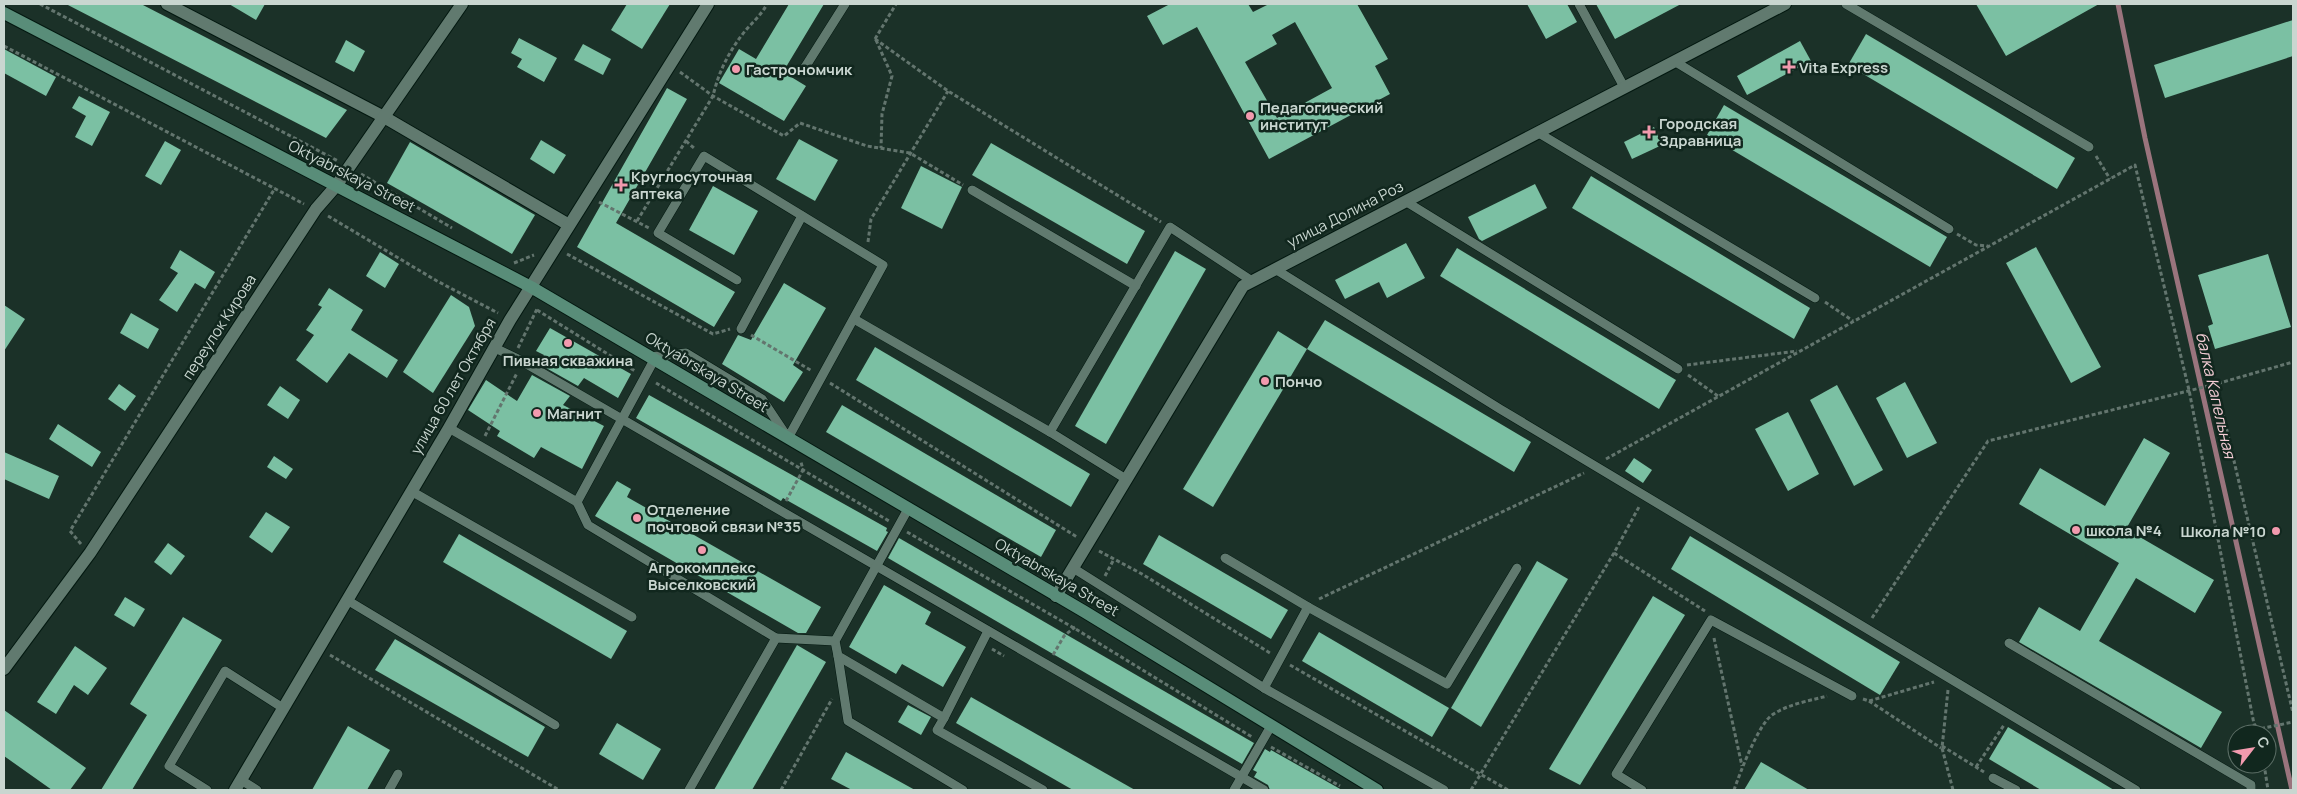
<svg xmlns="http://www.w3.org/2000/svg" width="2297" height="794" font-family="Manrope,sans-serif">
  <rect width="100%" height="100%" fill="#1b3128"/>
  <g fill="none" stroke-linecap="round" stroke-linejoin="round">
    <polyline stroke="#9a747d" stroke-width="5" points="2118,4 2145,138 2292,790"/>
  </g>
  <g fill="#7bc0a3" fill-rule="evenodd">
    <polygon points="66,4 141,4 347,110 326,138"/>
    <polygon points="229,4 265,4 256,20"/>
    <polygon points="627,4 670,4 642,49 611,30"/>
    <polygon points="789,4 824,4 783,72 806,86 784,121 719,83 739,49 756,59"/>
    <path d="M1170 4H1248L1253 12 1269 4H1357L1388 59 1375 66 1390 94 1269 159 1197 27 1163 45 1147 16ZM1295 22 1332 88 1277 118 1245 62 1277 44 1272 35Z"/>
    <polygon points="1527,4 1567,4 1577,22 1546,39"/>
    <polygon points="1596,4 1681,4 1615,39"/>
    <polygon points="1976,4 2099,4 2006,56"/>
    <polygon points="2293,20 2293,56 2165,98 2154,65"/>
    <polygon points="1866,34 2075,158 2057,189 1848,65"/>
    <polygon points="519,38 557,58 544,82 517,67 522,59 511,53"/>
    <polygon points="346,40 365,51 354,72 335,62"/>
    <polygon points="1800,41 1811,61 1747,95 1737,76"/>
    <polygon points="583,44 611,59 603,75 574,60"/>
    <polygon points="4,49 56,77 46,96 4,73"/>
    <polygon points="667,88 687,99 616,223 735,292 714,327 577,247"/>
    <polygon points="79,96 110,112 92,146 75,137 86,116 72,108"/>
    <polygon points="1724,105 1947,237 1930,267 1707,135"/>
    <polygon points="1654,127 1662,145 1632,159 1624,142"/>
    <polygon points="799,139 838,160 815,201 776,179"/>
    <polygon points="541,140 566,155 554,174 530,159"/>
    <polygon points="165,141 181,150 161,185 145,176"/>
    <polygon points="410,142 535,215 512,254 387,183"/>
    <polygon points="991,143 1145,231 1127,264 972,175"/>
    <polygon points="921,166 962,187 942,229 901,208"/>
    <polygon points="1591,176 1810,308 1794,339 1572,208"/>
    <polygon points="1535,184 1547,208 1482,241 1479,239 1468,217"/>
    <polygon points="713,186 758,211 734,255 689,230"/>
    <polygon points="1406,243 1425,278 1387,298 1379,282 1345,299 1335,280"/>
    <polygon points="2036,247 2101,367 2071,383 2006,263"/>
    <polygon points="1457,248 1676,380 1659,409 1440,276"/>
    <polygon points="180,250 215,272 205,289 195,283 177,312 159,300 178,273 170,268"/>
    <polygon points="1175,251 1206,269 1106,444 1075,426"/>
    <polygon points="380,252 399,264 385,288 366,276"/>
    <polygon points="2268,254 2291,327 2215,349 2208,326 2213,324 2198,275"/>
    <polygon points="784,283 826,308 793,365 803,372 784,402 722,364 738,335 751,340"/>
    <polygon points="329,288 363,310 351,330 398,360 387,378 349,353 327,383 296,360 314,335 306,330 322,307 318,305"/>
    <polygon points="451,295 469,307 475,326 433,393 403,372"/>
    <polygon points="4,305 25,319 4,351"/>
    <polygon points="131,313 159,329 148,349 120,333"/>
    <polygon points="1325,320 1531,442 1514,472 1307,349"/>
    <polygon points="550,328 631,374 618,398 584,378 578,386 539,364 544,355 536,351"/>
    <polygon points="1278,331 1307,349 1213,507 1183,489"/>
    <polygon points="875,347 1090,474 1071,507 856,380"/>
    <polygon points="532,375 570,396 563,405 604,426 582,469 541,447 534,458 497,436 500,431 468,410 486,380 517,401"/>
    <polygon points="1905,382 1937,443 1907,458 1876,398"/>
    <polygon points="119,384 136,396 125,411 108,399"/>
    <polygon points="1837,385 1883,470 1854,486 1810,400"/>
    <polygon points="280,386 300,400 288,419 267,405"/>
    <polygon points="649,395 887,528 886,531 888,532 877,551 783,498 781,501 636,418"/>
    <polygon points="842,405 1056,530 1041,557 826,432"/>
    <polygon points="1788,412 1819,474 1788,491 1755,429"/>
    <polygon points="58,424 101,452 92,467 49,439"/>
    <polygon points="2144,438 2170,453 2126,529 2214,580 2195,613 2136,578 2099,641 2222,712 2201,748 2019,642 2039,607 2080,631 2119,563 2019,504 2040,468 2105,506"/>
    <polygon points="4,452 59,476 49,499 4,479"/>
    <polygon points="274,456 293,469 286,479 267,467"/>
    <polygon points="1634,458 1652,470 1643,483 1625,471"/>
    <polygon points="617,481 631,489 627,497 821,607 806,633 798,633 595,516"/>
    <polygon points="266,512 290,527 272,553 249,537"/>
    <polygon points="459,534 627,631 611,659 443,562"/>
    <polygon points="1159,535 1288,610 1271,639 1143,564"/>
    <polygon points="1690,536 1900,662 1880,695 1671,569"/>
    <polygon points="899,538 1254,743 1242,764 888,558"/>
    <polygon points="168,543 185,556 171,575 154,562"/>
    <polygon points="1537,561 1568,579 1481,727 1451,708"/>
    <polygon points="884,585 931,612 925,624 966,647 943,687 902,664 896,674 849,647"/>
    <polygon points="1653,596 1685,615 1580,785 1549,769"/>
    <polygon points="125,597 145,609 134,627 114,615"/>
    <polygon points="183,617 222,640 132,790 101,790 147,715 130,704"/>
    <polygon points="1319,632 1449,708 1432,737 1302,661"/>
    <polygon points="395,639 545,727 528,757 375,670"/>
    <polygon points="797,645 826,662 752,790 714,790"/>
    <polygon points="75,646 107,668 88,695 74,685 56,714 37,702"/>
    <polygon points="971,697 1135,790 1073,790 956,723"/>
    <polygon points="908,705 931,717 921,735 898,722"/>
    <polygon points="4,710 86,768 70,790 52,790 4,756"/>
    <polygon points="617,723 661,749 643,780 599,754"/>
    <polygon points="348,726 390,750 367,790 312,790"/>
    <polygon points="2008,727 2114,790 2041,790 1989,759"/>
    <polygon points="1265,749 1270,752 1271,750 1342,790 1270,790 1268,785 1254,777 1257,772 1253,770"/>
    <polygon points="846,752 915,790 852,790 831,779"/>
    <polygon points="1761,762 1809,790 1744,790"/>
  </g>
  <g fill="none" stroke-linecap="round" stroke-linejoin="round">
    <g stroke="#031810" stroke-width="10">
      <g id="service">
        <polyline points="1579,4 1624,87"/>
        <polyline points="1846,4 2089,147"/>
        <polyline points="1674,61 1949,229"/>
        <polyline points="802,72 845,4"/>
        <polyline points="1537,132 1815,298"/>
        <polyline points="972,190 1136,286"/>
        <polyline points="1405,201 1678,369"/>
        <polyline points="1275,269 1500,409 2136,790"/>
        <polyline points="854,319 1050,432 1126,479"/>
        <polyline points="741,329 802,216"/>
        <polyline points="495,348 518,359 1264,790"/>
        <polyline points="649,357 686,353 762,399 788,438 883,265 704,156 658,233 737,280"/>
        <polyline points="449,428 577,502 654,360"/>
        <polyline points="1050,432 1170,227 1252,281"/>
        <polyline points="411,491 632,617"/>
        <polyline points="577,502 588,525 776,638 689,790"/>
        <polyline points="908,509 835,641 838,656 944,718 937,730 1043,790"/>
        <polyline points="1225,558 1308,607 1264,688"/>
        <polyline points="1073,568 1264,688 1444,790"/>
        <polyline points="347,600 555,725"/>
        <polyline points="1308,607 1447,684 1517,568"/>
        <polyline points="776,638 835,641"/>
        <polyline points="2009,643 2251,785 2251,790"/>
        <polyline points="838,656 848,721 963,790"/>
        <polyline points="944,718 988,631"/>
        <polyline points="1993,778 2016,790"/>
        <polyline points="241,780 257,790"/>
        <polyline points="207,790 169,766 225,671 283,708"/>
        <polyline points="389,790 398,774"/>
        <polyline points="1234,790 1271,726"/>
        <polyline points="1642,790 1616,774 1711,620 1852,696"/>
      </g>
    </g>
    <g stroke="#031810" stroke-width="14">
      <g id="minor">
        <polyline points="167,4 384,117 569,225"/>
        <polyline points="1056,596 1243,286 1785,4"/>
        <polyline points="4,669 90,553 316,209 336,186 462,4"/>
        <polyline points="235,790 449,428 510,320 708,4"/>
      </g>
    </g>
    <g stroke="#031810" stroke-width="14">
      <polyline id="secondary" points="4,13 531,287 1085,612 1377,790"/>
    </g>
    <g stroke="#63756e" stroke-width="3" stroke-dasharray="4 2.5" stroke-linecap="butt">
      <polyline points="40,4 338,161"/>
      <polyline points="875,39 948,91 1161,222"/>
      <polyline points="875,39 896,4"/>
      <polyline points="876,40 892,76 882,114 881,148"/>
      <polyline points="4,46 304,204"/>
      <polyline points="680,72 713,96 784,136 800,123 867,146 910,153 963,185"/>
      <polyline points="686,141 695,149"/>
      <polyline points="2096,156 2110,179"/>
      <polyline points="361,174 452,228"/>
      <polyline points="599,202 649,228"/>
      <polyline points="328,216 437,281 498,313"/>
      <path d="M637 221 713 96C718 74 728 53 742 35 750 24 761 16 767 4"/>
      <polyline points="1957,234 1976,245 1988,246"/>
      <polyline points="868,242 871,219 948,91"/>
      <polyline points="567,254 713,334 730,329"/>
      <polyline points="514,263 534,255"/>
      <polyline points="1825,302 1853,321"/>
      <polyline points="537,310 635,371"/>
      <polyline points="751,335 812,371"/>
      <polyline points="518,348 537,309"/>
      <polyline points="1687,365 1797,351"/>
      <polyline points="1688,375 1718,396"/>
      <polyline points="656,383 889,521"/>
      <polyline points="830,383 1077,537"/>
      <polyline points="2216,384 2293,713"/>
      <polyline points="485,436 517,373"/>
      <polyline points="1606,459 2135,165 2189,390 2254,724 2259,730"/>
      <polyline points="786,501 803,470 801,462"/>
      <polyline points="907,532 1074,628 1252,737"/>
      <polyline points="81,544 70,531 275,188"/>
      <polyline points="1099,551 1142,574 1270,653"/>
      <polyline points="1614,553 1705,611"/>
      <polyline points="1105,576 1114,559"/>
      <polyline points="1319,599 1584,473"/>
      <polyline points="1872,618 1988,441 2216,384 2293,362"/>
      <polyline points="1714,638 1742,766"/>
      <polyline points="992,649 1004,656"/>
      <polyline points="330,655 559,790"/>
      <polyline points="1053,655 1064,636 1075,627"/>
      <polyline points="1290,665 1508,790"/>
      <polyline points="1948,690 1942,748 1953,790"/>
      <polyline points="1863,699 1869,701 1934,682"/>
      <polyline points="1869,701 1941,748"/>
      <polyline points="2260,734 2259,730 2264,728 2293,722"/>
      <polyline points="1942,746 1984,772"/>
      <polyline points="1271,747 1340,786"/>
      <polyline points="2264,764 2268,790"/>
      <polyline points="1976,767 2004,725"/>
      <polyline points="781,790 832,699"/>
      <polyline points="1471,790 1614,553 1640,505"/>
      <path d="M1734 790C1740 773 1758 725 1772 715 1788 704 1809 701 1827 696"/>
    </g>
    <use href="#service" stroke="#617a6f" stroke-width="9"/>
    <use href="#minor" stroke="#617a6f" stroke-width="12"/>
    <use href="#secondary" stroke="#598d79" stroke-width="12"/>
  </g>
  <g fill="#f29aae" stroke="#11271e" stroke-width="2">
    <path d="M1786.5 59.5h5v5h5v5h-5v5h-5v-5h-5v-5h5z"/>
    <circle cx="736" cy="69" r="5"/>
    <circle cx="1250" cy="116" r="5"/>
    <path d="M1646.5 124.5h5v5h5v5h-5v5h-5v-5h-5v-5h5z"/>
    <path d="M618.5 177.5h5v5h5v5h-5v5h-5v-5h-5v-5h5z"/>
    <circle cx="568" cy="343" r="5"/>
    <circle cx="1265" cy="381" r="5"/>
    <circle cx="537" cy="413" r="5"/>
    <circle cx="637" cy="518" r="5"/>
    <circle cx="2076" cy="530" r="5"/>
    <circle cx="2276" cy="531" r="5"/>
    <circle cx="702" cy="550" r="5"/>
  </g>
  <g text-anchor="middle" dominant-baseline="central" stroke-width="5" stroke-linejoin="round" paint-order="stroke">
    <g font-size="15" font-weight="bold" fill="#c9d6d0" stroke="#11271e" text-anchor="start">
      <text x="1799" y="67">Vita Express</text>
      <text x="746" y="69">Гастрономчик</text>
      <text x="1260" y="107">Педагогический<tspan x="1260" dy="17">институт</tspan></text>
      <text x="1659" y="123">Городская<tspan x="1659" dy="17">Здравница</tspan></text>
      <text x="631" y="176">Круглосуточная<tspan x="631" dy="17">аптека</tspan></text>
      <text x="568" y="360" text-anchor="middle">Пивная скважина</text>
      <text x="1275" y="381">Пончо</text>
      <text x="547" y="413">Магнит</text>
      <text x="647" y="509">Отделение<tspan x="647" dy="17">почтовой связи №35</tspan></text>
      <text x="2086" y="530">школа №4</text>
      <text x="2266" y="531" text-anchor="end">Школа №10</text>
      <text x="702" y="567" text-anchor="middle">Агрокомплекс<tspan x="702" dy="17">Выселковский</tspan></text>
    </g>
    <g font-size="15" fill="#c9d6d0" stroke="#11271e">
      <text transform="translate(352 176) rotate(27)">Oktyabrskaya Street</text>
      <text transform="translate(1345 214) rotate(-27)">улица Долина Роз</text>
      <text transform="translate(219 327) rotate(-57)">переулок Кирова</text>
      <text transform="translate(707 372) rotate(31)">Oktyabrskaya Street</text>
      <text transform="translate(453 386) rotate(-60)">улица 60 лет Октября</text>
      <text transform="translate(1057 577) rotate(30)">Oktyabrskaya Street</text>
    </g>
    <g font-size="16" font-style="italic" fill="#f4cdd5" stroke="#11271e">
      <text transform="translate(2216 395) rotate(77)">балка Капельная</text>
    </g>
  </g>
  <rect width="2297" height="794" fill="none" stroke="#c9d6d0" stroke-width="10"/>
  <g transform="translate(2252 749) rotate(59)"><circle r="24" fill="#11271e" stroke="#5b6d65"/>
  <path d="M0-4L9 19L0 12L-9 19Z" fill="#f29aae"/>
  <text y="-8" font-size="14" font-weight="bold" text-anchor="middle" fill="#c9d6d0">С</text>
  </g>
</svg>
